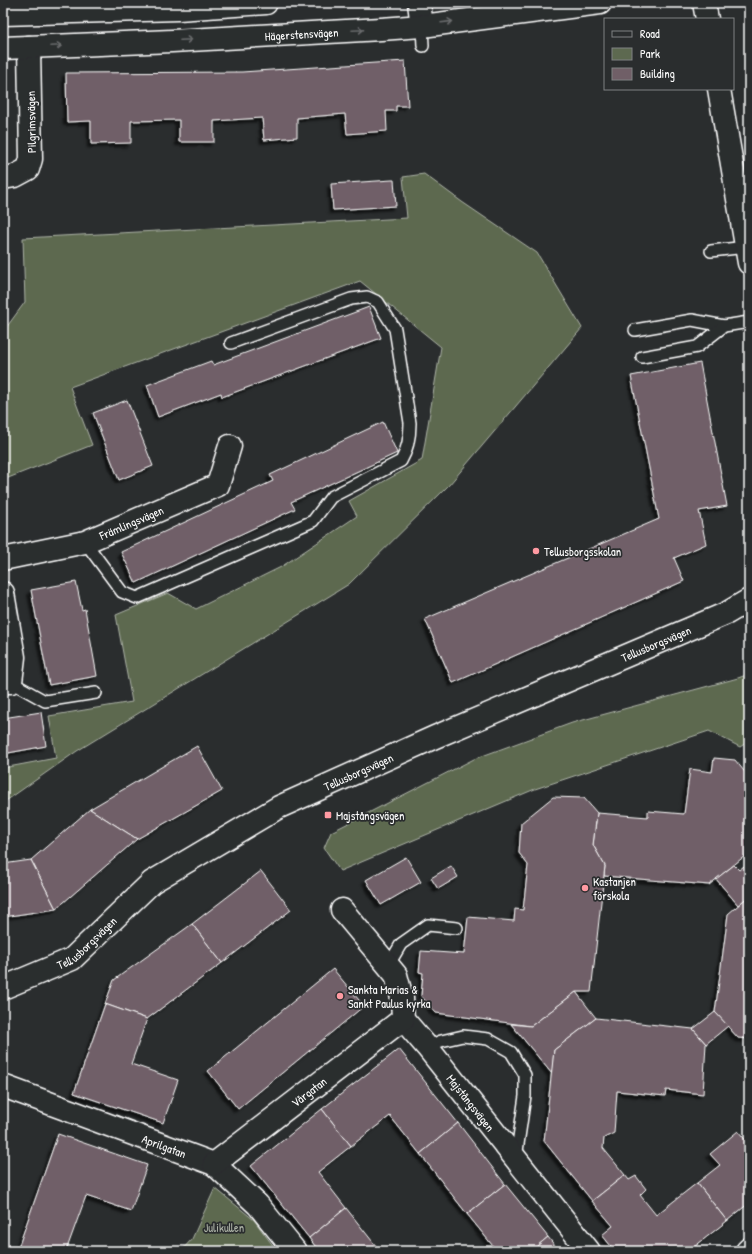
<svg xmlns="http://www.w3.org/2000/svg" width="752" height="1254" font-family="'Patrick Hand',sans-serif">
  <defs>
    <filter id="shadow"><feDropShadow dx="-3.5" dy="3.5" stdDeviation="1" flood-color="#0009"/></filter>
  </defs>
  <rect width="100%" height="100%" fill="#2a2d2e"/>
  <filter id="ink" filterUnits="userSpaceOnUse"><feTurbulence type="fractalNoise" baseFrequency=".025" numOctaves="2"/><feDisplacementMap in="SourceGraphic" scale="8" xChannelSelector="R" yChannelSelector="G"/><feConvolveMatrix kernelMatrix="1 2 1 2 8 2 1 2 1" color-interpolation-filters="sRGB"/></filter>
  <g filter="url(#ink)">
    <g fill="#5d6950" stroke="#aeb4a8">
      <polygon points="424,174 462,202 537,253 582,328 449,485 349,584 77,751 3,803 3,768 56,758 49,716 132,702 116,615 168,593 196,609 281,567 357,516 349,501 422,460 441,347 360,281 70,387 92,445 3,480 3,332 25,302 23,238 407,218 403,177"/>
      <polygon points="749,674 749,741 740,747 709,731 535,789 340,871 324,848 331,832 474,759 572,723 738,678"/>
      <polygon points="215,1188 254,1220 277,1251 181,1251 192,1239"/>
    </g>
    <g fill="#705f67" stroke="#fff" filter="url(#shadow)">
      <polygon points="405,61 408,106 396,106 396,111 386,111 387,131 347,134 345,114 297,118 297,137 264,140 262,118 214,121 214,142 179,142 179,120 131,121 131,143 91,144 91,121 67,122 66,73 242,72"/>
      <polygon points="392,180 394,180 396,206 333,210 331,184"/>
      <polygon points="369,307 381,338 222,397 221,393 158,417 147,385 211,361 213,365"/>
      <polygon points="700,363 727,506 699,511 706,544 674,558 684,581 453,683 425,619 659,519 631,376"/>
      <polygon points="127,400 153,466 119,480 93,413"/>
      <polygon points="383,422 397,453 291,502 295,509 136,583 121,552 273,481 270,475"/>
      <polygon points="76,582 82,610 85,609 97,676 49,685 31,590"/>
      <polygon points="41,712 46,746 3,754 3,718"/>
      <polygon points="197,746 222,791 137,839 90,809"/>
      <polygon points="714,758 735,760 749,777 749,831 746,855 709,885 604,876 605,866 593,845 597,813 648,817 648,811 684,814 690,769 712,772"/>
      <polygon points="553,797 584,798 597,813 593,845 605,866 591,992 576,992 531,1026 436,1013 421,996 423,973 419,972 421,951 464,954 468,917 514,921 515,909 523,910 528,865 519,853 521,823"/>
      <polygon points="90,809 137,839 56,909 31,860"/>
      <polygon points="406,857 421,882 381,905 366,880"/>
      <polygon points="31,860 56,909 3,917 3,864"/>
      <polygon points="748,863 749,864 749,896 738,905 716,879 734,865 739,870"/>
      <polygon points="451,866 458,877 438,889 431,878"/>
      <polygon points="261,871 291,910 222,963 192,924"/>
      <polygon points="749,896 749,1039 738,1038 715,1012 728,914"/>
      <polygon points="192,924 222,963 147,1019 105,1004 114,980"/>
      <polygon points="333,969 364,1006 238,1109 208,1071"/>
      <polygon points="576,992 596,1018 554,1050 552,1074 511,1024 531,1026"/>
      <polygon points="105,1004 147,1019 131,1064 178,1080 163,1123 74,1093"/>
      <polygon points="715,1012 728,1026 706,1044 693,1029"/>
      <polygon points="596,1018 693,1029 706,1044 703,1094 666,1090 665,1096 617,1091 614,1133 604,1138 603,1148 625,1175 592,1201 544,1141 554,1050"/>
      <polygon points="399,1049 458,1123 420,1154 390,1116 351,1146 322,1109"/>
      <polygon points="322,1109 351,1146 318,1172 346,1208 309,1238 251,1166"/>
      <polygon points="458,1123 505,1184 467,1214 420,1154"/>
      <polygon points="738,1131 748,1143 749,1142 749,1203 727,1221 697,1183 720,1165 710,1154"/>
      <polygon points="58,1134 147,1165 131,1211 86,1196 66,1251 17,1251"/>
      <polygon points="625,1175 629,1180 636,1176 646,1189 640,1195 656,1215 697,1183 727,1221 689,1251 615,1251 602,1235 613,1226 592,1201"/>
      <polygon points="505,1184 548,1237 531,1251 497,1251 467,1214"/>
      <polygon points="346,1208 380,1251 319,1251 309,1238"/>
      <polygon points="548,1237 559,1251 531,1251"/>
    </g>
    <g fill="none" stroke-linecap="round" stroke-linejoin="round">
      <g stroke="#fff" stroke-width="14">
        <g id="service">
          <polyline points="422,26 423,46"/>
          <polyline points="711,251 746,247"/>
          <polyline points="635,330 692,320 724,326"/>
          <polyline points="642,357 697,347 724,326 749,322"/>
          <path d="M85 542 122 592 137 598 313 521 331 497 401 461C408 449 410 437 410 423L395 329 378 302 367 297 351 299 231 343"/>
          <polyline points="3,690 11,682 45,701 96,693"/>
          <polyline points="388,966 401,944 428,925 457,928"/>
          <polyline points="427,1047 441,1041 463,1036 488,1039 511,1052 525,1075 525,1096 516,1158"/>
        </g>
      </g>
      <g stroke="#fff" stroke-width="25">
        <g id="minor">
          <polyline points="3,178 15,176 28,169 31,159 29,47"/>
          <path id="s1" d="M3 559 85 542 218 485 230 446"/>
          <polyline points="3,593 14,657 11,682"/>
          <path id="s2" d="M342 910 396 975 402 998 403 1019 427 1047 589 1251"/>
          <path id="s3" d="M3 1086 214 1164 258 1205 295 1251"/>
          <path id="s4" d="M214 1164 403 1019"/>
          <polyline points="747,1251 749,1249"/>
        </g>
      </g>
      <g stroke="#fff" stroke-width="25">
        <g id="tertiary">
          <polyline points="419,3 422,26"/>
          <polyline points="704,3 707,19"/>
          <polyline points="3,14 178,9 266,3"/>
          <path id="s5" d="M3 48 172 41 381 29 422 26 600 3"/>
          <polyline points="719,89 749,263"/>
          <path id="s6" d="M5 987 72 959 152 882 279 807 435 737 727 613 749 600"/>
        </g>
      </g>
      <use href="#service" stroke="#2a2d2e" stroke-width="11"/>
      <use href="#minor" stroke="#2a2d2e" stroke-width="22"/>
      <use href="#tertiary" stroke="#2a2d2e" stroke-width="22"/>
    </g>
    <defs><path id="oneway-shaft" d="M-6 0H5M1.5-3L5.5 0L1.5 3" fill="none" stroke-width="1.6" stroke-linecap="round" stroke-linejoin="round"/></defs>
    <g stroke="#6a6c6d">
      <use href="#oneway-shaft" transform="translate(447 22) rotate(-7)"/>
      <use href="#oneway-shaft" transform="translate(358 30) rotate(-3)"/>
      <use href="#oneway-shaft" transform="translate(186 40) rotate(-3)"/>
      <use href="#oneway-shaft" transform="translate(56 46) rotate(-3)"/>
    </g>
  </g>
  <g fill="#ff9aa2" stroke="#2a2d2e" stroke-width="1.5">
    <circle cx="536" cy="551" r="4"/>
    <rect x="324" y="811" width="8" height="8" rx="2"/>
    <circle cx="585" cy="888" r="4"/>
    <circle cx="340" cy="996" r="4"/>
  </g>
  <g text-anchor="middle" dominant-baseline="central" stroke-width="3.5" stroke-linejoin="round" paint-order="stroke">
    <g font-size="12" fill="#fff" stroke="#2a2d2e">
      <text stroke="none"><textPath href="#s5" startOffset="299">Hägerstensvägen</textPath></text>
      <text transform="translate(31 122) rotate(-91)">Pilgrimsvägen</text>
      <text stroke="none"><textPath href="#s1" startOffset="134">Främlingsvägen</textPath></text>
      <text stroke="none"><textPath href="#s6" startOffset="742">Tellusborgsvägen</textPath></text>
      <text stroke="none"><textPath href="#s6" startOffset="418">Tellusborgsvägen</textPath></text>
      <text stroke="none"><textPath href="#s6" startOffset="94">Tellusborgsvägen</textPath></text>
      <text stroke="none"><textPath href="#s4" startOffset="119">Vårgatan</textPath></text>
      <text stroke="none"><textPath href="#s2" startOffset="237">Majstångsvägen</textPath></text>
      <text stroke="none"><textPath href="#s3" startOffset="172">Aprilgatan</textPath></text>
    </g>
    <g font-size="12" fill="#fff" stroke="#2a2d2e" text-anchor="start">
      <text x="544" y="551">Tellusborgsskolan</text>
      <text x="336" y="815">Majstångsvägen</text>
      <text x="593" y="881">Kastanjen<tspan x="593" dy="14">förskola</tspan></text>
      <text x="348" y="989">Sankta Marias &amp;<tspan x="348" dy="14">Sankt Paulus kyrka</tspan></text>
    </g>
    <g font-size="12" fill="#aeb4a8" stroke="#2a2d2e">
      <text x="224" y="1227">Julikullen</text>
    </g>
  </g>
  <rect width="752" height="1254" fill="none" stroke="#2a2d2e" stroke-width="16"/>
  <rect x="8" y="8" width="736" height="1238" fill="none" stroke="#fff" stroke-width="1.5" filter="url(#ink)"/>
  <rect x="604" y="18" width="130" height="72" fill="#2a2d2e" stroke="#7f8182"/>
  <rect x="612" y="31" width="20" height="6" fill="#2a2d2e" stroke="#7f8182"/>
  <text x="640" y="38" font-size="12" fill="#ffffff">Road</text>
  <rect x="612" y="48" width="20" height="12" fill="#5d6950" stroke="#7f8182"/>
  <text x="640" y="58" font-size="12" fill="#ffffff">Park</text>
  <rect x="612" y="68" width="20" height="12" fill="#705f67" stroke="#7f8182"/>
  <text x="640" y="78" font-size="12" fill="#ffffff">Building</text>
</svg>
